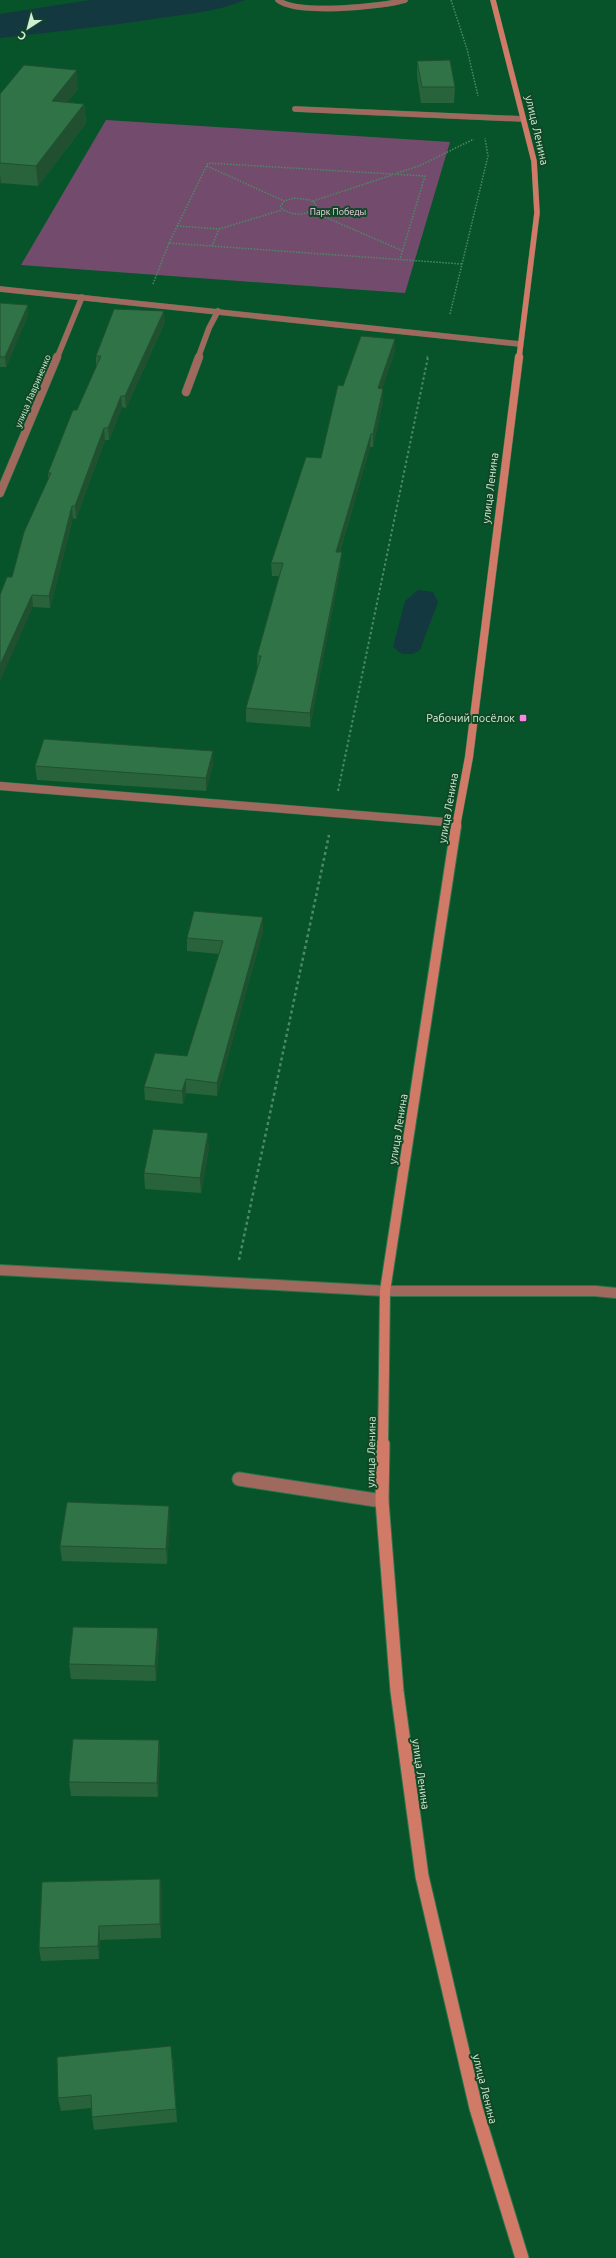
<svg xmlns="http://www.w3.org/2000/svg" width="616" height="2258" font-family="Ubuntu,sans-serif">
  <rect width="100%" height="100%" fill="#07542a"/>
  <polygon fill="#734c6d" points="106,120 450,142 405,293 21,265"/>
  <g fill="#14383f">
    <path d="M90 0H245C219 11 189 14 161 18 108 26 54 32 0 38V14Z"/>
    <polygon points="418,590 433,592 438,602 420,650 413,654 402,654 393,647 405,601"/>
  </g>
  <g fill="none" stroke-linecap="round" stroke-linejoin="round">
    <g stroke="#2f734c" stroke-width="6">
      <g id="service-far3">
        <path d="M278 0C296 15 382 7 405 0"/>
        <polyline points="295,109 523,119"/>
        <polyline points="198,358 209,328 218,311"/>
      </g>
    </g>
    <g stroke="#2f734c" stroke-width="9">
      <polyline id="service-far2" points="186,392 199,357"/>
    </g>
    <g stroke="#2f734c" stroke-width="12">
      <polyline id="service-far1" points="385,1291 595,1291 616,1293"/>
    </g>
    <g stroke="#2f734c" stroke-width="15">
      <polyline id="service" points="239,1479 382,1501"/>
    </g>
    <g stroke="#2f734c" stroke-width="6">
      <g id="minor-far2">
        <polyline points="0,289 520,344"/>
        <polyline points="57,358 82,297"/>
      </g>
    </g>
    <g stroke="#2f734c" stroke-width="9">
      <g id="minor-far1">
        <polyline points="0,493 57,357"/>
        <polyline points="0,786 457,823"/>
      </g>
    </g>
    <g stroke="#2f734c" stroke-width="12">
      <polyline id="minor" points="0,1270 385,1291"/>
    </g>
    <g stroke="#2f734c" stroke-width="6">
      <polyline id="secondary-far3" points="493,0 534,161 537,213 519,358"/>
    </g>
    <g stroke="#2f734c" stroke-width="9">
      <polyline id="secondary-far2" points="456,827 469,757 519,357"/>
    </g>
    <g stroke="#2f734c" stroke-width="12">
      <polyline id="secondary-far1" points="383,1445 385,1291 456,826"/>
    </g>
    <g stroke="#2f734c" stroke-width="15">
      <polyline id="secondary" points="383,1444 382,1501 397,1691 422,1876 476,2108 522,2258"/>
    </g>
    <g stroke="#4c8a66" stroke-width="1.5" stroke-dasharray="1.5 1.5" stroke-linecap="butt">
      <polyline points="451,0 467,49 478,96"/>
      <polyline points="207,166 284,201"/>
      <polyline points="397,173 419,166 474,139"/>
      <path d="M294 198 310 200 316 204V207C306 217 290 216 280 207L284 201Z"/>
      <polyline points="313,201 392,175"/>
      <polyline points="311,211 403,251"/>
      <polyline points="177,226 219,229 282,210"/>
      <polyline points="169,243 208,163 425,176 400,259"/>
      <polyline points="212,246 219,229"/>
      <polyline points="153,284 169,243 462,264"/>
      <polyline points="450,314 488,156 485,138"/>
      <polyline points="427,358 428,355"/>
    </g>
    <polyline stroke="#4c8a66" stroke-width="2" stroke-dasharray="2.5 2.5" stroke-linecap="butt" points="338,791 428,357"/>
    <polyline stroke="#4c8a66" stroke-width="2.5" stroke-dasharray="3 3" stroke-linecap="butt" points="239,1260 329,835"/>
    <use href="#service-far3" stroke="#a0695d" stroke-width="5.5"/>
    <use href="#service-far2" stroke="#a0695d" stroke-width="8"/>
    <use href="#service-far1" stroke="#a0695d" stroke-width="10"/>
    <use href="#service" stroke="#a0695d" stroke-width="13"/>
    <use href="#minor-far2" stroke="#a0695d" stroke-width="5.5"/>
    <use href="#minor-far1" stroke="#a0695d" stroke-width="8"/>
    <use href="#minor" stroke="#a0695d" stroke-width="10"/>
    <use href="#secondary-far3" stroke="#d17a68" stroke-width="5.5"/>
    <use href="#secondary-far2" stroke="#d17a68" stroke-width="8"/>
    <use href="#secondary-far1" stroke="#d17a68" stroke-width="10"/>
    <use href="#secondary" stroke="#d17a68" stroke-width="13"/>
  </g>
  <g fill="#28633c">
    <polygon points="417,61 455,87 454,103 421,103 417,76"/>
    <polygon points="78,89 67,102 84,104 86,123 38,186 1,183 0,184 0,94"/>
    <polygon points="0,303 28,305 28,315 6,367 0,367"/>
    <polygon points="165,322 126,408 122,407 109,440 105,440 76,519 73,518 50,608 33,607 12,577 48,480 48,473 77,410 96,367 96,356"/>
    <polygon points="395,339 395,351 382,389 383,401 373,447 370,447 340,552 341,565 310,727 246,722 246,708 257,669 257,656 279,576 272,576 271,563 321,458 343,386"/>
    <polygon points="213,764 206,791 37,780 35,766"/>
    <polygon points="263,931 217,1096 186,1093 183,1104 145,1100 144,1087 187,1056 219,954 187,951 187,938"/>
    <polygon points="209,1148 201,1193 145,1189 144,1173"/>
    <polygon points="169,1506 170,1521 167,1564 62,1561 60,1546"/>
    <polygon points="158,1628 159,1643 156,1681 71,1679 69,1664"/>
    <polygon points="159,1740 160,1754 158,1797 71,1796 69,1782"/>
    <polygon points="160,1879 162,1892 161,1938 100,1940 99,1959 41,1961 39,1948"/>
    <polygon points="173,2059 177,2122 94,2130 92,2117 91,2108 61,2111 58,2098"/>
  </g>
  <g fill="#215031">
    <polygon points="77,70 78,89 53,120 52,101"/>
    <polygon points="84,104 86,123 38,186 36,166"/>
    <polygon points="0,173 1,183 0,184"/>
    <polygon points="28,305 28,315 6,367 5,357"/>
    <polygon points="164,311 165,322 126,408 125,396"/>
    <polygon points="395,339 395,351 378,401 378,388"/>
    <polygon points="383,389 383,401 373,447 373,434"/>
    <polygon points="121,396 122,407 109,440 108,428"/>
    <polygon points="104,428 105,440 76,519 75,506"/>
    <polygon points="371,434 370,447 336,565 336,552"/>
    <polygon points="72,506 73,518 50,608 49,596"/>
    <polygon points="342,552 341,565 310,727 310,713"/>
    <polygon points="32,595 33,607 0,681 0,665"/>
    <polygon points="213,751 213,764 206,791 206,778"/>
    <polygon points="263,917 263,931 217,1096 217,1083"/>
    <polygon points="186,1079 186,1093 183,1104 182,1091"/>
    <polygon points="208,1133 209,1148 201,1193 200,1178"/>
    <polygon points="169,1506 170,1521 167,1564 166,1549"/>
    <polygon points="158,1628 159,1643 156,1681 155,1666"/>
    <polygon points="159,1740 160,1754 158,1797 157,1783"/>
    <polygon points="160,1879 162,1892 161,1938 160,1924"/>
    <polygon points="99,1926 100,1940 99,1959 98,1946"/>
  </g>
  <g fill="#2f7346" stroke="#215031">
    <polygon points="450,60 455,87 422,87 417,61"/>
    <polygon points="24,65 77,70 52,101 84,104 36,166 0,163 0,94"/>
    <polygon points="0,303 28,305 5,357 0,357"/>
    <polygon points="114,309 164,311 125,396 121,396 108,428 104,428 75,506 72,506 49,596 32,595 0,665 0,595 7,577 12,577 24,532 51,473 48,473 73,410 77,410 101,356 96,356"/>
    <polygon points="361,336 395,339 378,388 383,389 373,434 371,434 336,552 342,552 310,713 246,708 261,656 257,656 283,563 271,563 306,457 321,458 338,385 343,386"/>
    <polygon points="44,739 213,751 206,778 35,766"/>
    <polygon points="194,911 263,917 217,1083 186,1079 182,1091 144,1087 155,1053 187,1056 223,941 187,938"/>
    <polygon points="153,1129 208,1133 200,1178 144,1173"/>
    <polygon points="67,1502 169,1506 166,1549 60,1546"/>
    <polygon points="73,1627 158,1628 155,1666 69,1664"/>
    <polygon points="73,1739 159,1740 157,1783 69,1782"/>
    <polygon points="160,1879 160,1924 99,1926 98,1946 39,1948 42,1882"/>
    <polygon points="171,2046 176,2109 92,2117 91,2095 58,2098 57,2057"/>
  </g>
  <rect fill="#f987e9" stroke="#124726" stroke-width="1.5" x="519" y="714" width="8" height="8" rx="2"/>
  <g text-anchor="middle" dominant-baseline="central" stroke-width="4" stroke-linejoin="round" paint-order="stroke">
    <g font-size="9" fill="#f6d3f0" stroke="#124726">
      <text x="338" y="212">Парк Победы</text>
    </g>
    <g font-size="9" fill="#ceefd6" stroke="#124726">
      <text transform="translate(33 391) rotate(-67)">улица Лавриненко</text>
    </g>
    <g font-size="11" fill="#ceefd6" stroke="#124726">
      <text transform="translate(537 130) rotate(77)">улица Ленина</text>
      <text transform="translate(490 488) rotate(-83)">улица Ленина</text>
      <text transform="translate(448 808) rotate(-80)">улица Ленина</text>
      <text transform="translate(398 1129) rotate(-81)">улица Ленина</text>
      <text transform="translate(371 1452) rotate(-89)">улица Ленина</text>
      <text transform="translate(421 1774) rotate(82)">улица Ленина</text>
      <text transform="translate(485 2089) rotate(76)">улица Ленина</text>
    </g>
    <g font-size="11" fill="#ceefd6" stroke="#124726" text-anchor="end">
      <text x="515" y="718">Рабочий посёлок</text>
    </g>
  </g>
  <g transform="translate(28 28) rotate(216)" stroke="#124726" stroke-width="3" paint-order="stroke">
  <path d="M0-3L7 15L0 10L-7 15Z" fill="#ceefd6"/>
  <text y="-6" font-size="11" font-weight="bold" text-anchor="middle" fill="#ceefd6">С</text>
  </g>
</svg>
